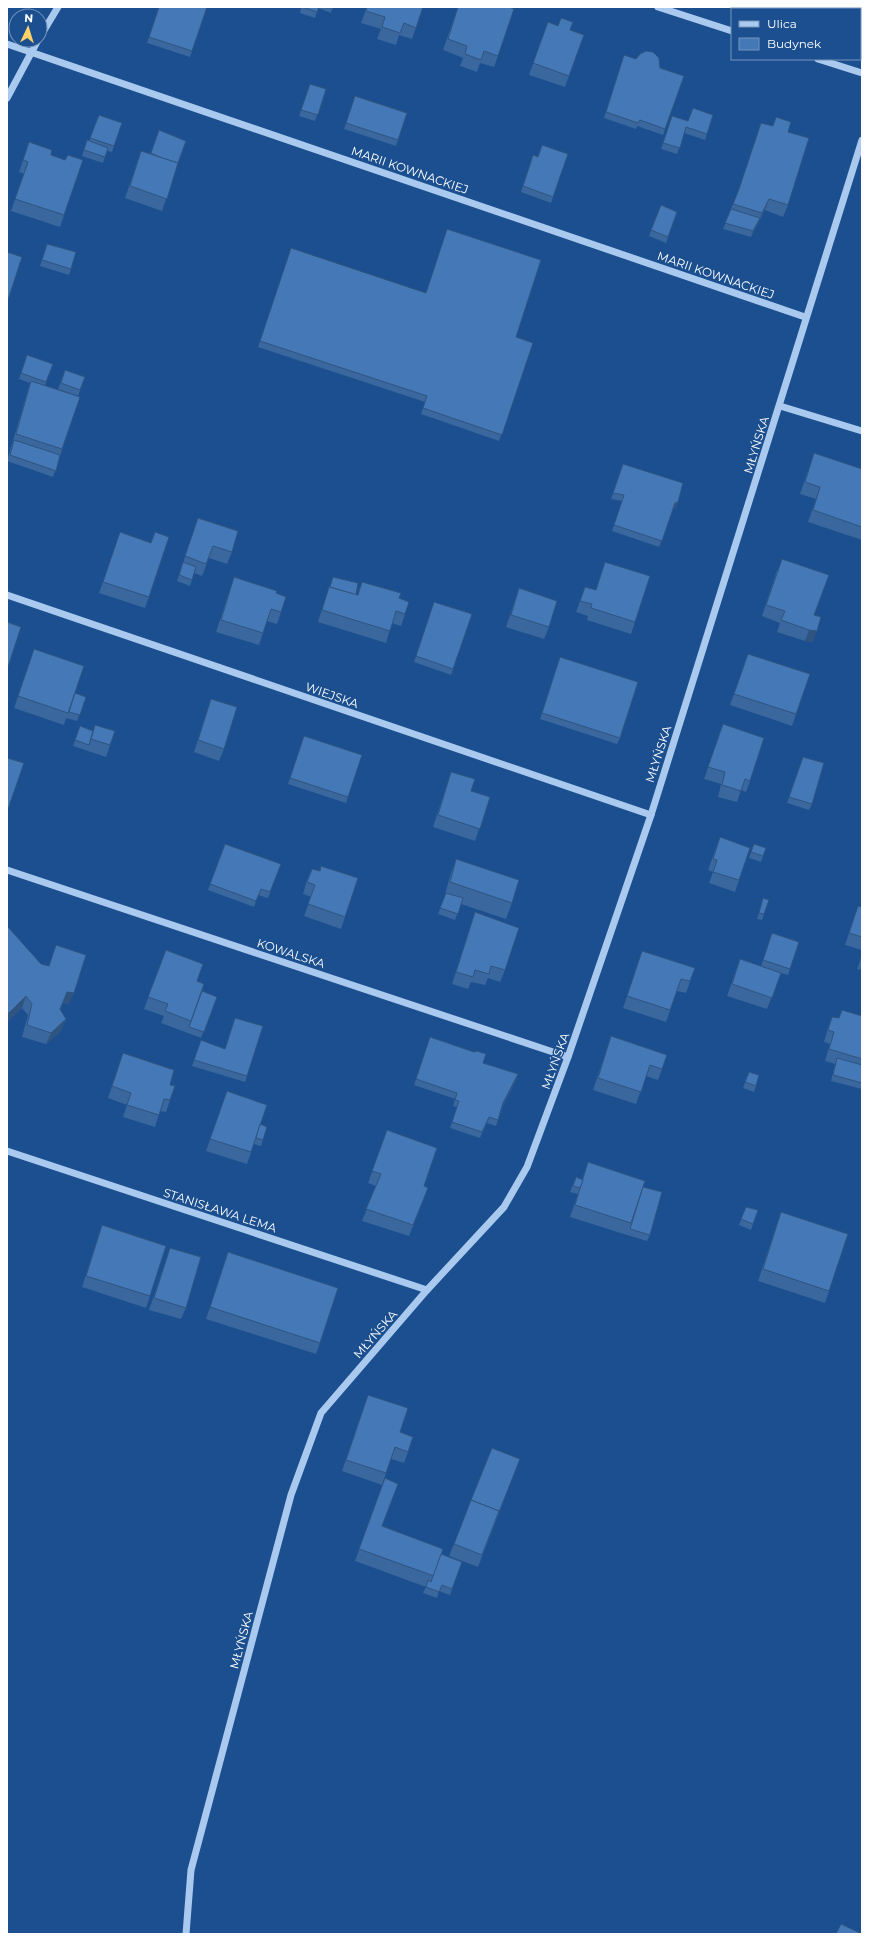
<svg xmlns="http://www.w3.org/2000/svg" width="869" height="1941" font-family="Montserrat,sans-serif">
  <rect width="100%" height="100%" fill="#1b4f8f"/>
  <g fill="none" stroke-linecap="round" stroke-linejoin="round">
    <g stroke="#a9c9ee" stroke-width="7">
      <polyline points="658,7 732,31"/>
      <polyline points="40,37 58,7"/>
      <polyline points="7,44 805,317"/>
      <polyline points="818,59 862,73"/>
      <polyline points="7,98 38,40"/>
      <polyline points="780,406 862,431"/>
      <polyline points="7,595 651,815"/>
      <polyline points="7,870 568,1057"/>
      <polyline points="7,1151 427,1290"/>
      <polyline points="186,1934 191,1870 291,1495 321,1413 427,1290 504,1207 527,1167 568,1057 651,815 862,140"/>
    </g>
  </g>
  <g fill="#3a679d">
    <polygon points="159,7 207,7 190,57 147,43"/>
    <polygon points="301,7 333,7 331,13 318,8 315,18 300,13"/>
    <polygon points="367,7 423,7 412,39 399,35 396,45 377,39 381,29 361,23"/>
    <polygon points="458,7 498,56 494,67 480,63 477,72 460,66 463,58 443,50"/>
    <polygon points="548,22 584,35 565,87 529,75"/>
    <polygon points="624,55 684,76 663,135 637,126 636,129 604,118"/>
    <polygon points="310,84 326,89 315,121 299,116"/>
    <polygon points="355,96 407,113 396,146 344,129"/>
    <polygon points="99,115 114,146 112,152 107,151 103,163 82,156 87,140 89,141"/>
    <polygon points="713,115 705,140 684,133 677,154 661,149 672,116 688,121"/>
    <polygon points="761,123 788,132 788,205 783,217 765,210 751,237 723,229 733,204 738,192"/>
    <polygon points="159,130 178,163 162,211 125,198 141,151 150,154"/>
    <polygon points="29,142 51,155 65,160 83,160 60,227 11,211 24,174 19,172"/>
    <polygon points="568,154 551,203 521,192 533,155 538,157"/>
    <polygon points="661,205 677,212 666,243 649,236"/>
    <polygon points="47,244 71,269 69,275 40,266"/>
    <polygon points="291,248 516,337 533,343 499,441 421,414 425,402 258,347"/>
    <polygon points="27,355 53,364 45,386 80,397 53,477 7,461 27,393 30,383 19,379"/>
    <polygon points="65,370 85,377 78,396 58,389"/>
    <polygon points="814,453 862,469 862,540 808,522 816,499 800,494"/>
    <polygon points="623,464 678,502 676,508 673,509 659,547 612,531 622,501 611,499"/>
    <polygon points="198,518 232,552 227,564 209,558 202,576 194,573 190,586 177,581"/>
    <polygon points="120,532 151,543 155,532 149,597 145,608 99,593"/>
    <polygon points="605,562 635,622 631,634 587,620 588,616 576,612 585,587 596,590"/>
    <polygon points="777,570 814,615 813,642 805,641 777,632 780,623 762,616"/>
    <polygon points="234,577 286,597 277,624 267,621 259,645 216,632"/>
    <polygon points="333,577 356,595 357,595 362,582 399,598 405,614 401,626 392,623 386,643 318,622 325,599"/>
    <polygon points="519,588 549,627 544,639 506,627"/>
    <polygon points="434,602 472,614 451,675 414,662"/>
    <polygon points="34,649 75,693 86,697 77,721 66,718 64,725 14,708"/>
    <polygon points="748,654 810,674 792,726 730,705"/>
    <polygon points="558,663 620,738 617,744 540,719"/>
    <polygon points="211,699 224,749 219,761 194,752"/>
    <polygon points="723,724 750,781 746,792 741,790 737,802 718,797 721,784 704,779"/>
    <polygon points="80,726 93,731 115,731 106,757 73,746"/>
    <polygon points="304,736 362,755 346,803 288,784"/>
    <polygon points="803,757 812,804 809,810 787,803"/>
    <polygon points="451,772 471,791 490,797 475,841 433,827"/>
    <polygon points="720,837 750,848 735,892 709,883 713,872 708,870"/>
    <polygon points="225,844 281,864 268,898 258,895 254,907 208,890"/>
    <polygon points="766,848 761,862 749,858 751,852"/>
    <polygon points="456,859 512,903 506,919 461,904 455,920 438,914 444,898 450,876"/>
    <polygon points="321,866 345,917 341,929 304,916 311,897 303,894 307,880 312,869 319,871"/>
    <polygon points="763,898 764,914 762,920 757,919"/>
    <polygon points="858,906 862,907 862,950 845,945"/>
    <polygon points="475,912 505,970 500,982 488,978 485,985 471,982 468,989 452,984"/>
    <polygon points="7,928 41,964 49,966 56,945 69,1004 63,1003 60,1009 66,1019 61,1031 46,1044 22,1037 28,1015 22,1008 7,1022"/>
    <polygon points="772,933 799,942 788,975 781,973 767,1009 727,996 740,959 761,966"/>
    <polygon points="166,950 197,981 202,991 217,997 201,1038 161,1023 164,1016 144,1009"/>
    <polygon points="642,951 695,968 686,993 677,991 666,1022 623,1008"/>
    <polygon points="862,955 862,970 857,969"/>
    <polygon points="842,1010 862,1016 862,1089 831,1081 835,1064 825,1061 830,1044 824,1042 828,1028 832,1017 839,1018"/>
    <polygon points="611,1036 667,1055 658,1080 646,1076 636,1104 593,1090"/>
    <polygon points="430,1037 474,1052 483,1063 518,1074 516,1080 502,1108 496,1126 487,1123 480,1138 450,1128 457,1107 453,1106 455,1099 414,1085"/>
    <polygon points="201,1040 247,1076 245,1082 192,1066"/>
    <polygon points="123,1053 170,1085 170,1100 166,1112 160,1111 155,1127 123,1117 127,1105 108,1098"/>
    <polygon points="749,1072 756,1086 754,1092 743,1088"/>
    <polygon points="227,1091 260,1124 263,1140 261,1146 254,1144 247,1164 206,1151"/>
    <polygon points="387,1130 424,1186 424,1199 409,1236 362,1221 376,1186 368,1183"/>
    <polygon points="588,1162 643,1187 650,1235 647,1241 627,1235 630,1226 627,1235 570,1217 578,1194 570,1192 576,1177 582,1180"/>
    <polygon points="746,1207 758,1210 751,1230 739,1225"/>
    <polygon points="781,1212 829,1291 825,1303 758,1281"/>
    <polygon points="102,1225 150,1296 146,1308 82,1287"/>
    <polygon points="170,1248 186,1308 181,1319 149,1310"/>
    <polygon points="228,1252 320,1343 316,1354 206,1319"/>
    <polygon points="364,1406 400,1432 408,1452 404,1463 391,1459 382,1485 342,1471"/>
    <polygon points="520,1459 478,1567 449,1556 454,1544"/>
    <polygon points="385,1478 382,1526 441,1554 462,1562 450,1595 439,1591 437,1598 423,1593 426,1587 355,1561"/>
  </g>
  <g fill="#305480">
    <polygon points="769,199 765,210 758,224 762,213"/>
    <polygon points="760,218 758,224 751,237 753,231"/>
    <polygon points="678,502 676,508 672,509 675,503"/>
    <polygon points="809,630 817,631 813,642 805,641"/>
    <polygon points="67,992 74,993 69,1004 63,1003"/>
    <polygon points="26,996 22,1008 7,1022 7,1018 9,1013"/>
    <polygon points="66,1019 61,1031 46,1044 51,1033"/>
    <polygon points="518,1074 516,1080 501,1109 503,1103"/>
    <polygon points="489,1117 487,1123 480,1138 482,1132"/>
  </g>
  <g fill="#4478b7" stroke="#305480">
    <polygon points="159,7 207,7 192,51 149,37"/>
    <polygon points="303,7 319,7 317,12"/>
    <polygon points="367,7 423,7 416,28 404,23 400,33 382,27 385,17 366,11"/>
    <polygon points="458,7 509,7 514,9 498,56 484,51 481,60 465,54 467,46 448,39"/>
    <polygon points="561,18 573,22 570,30 584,35 569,76 533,63 548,22 558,26"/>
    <polygon points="646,51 653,52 659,58 660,68 684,76 665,129 640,120 638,123 606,112 624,55 636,59 640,54"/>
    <polygon points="310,84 326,89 318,115 301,110"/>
    <polygon points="355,96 407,113 398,140 346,123"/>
    <polygon points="693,108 713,115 707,134 686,127 680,148 663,143 672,116 688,121"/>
    <polygon points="99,115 122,123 114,146 90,138"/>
    <polygon points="776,117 791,122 788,132 809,138 788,205 769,199 762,213 733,204 739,189 761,123 773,126"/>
    <polygon points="159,130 186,141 178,163 162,158 151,153"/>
    <polygon points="87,140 108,148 105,157 84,150"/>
    <polygon points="29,142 52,150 51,155 65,160 68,155 83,160 64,215 15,199 28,162 23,160"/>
    <polygon points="542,145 568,154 553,197 523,186 533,155 538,157"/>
    <polygon points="141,151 178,163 167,199 130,186"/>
    <polygon points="661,205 677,212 668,237 651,230"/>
    <polygon points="731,209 760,218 753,231 725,223"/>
    <polygon points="447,229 541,260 516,337 533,343 502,435 423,408 427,396 260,341 291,248 426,293"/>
    <polygon points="47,244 76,252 71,269 42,260"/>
    <polygon points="7,252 22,257 7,303"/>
    <polygon points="27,355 53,364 46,382 21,373"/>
    <polygon points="65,370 85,377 80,390 61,383"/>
    <polygon points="31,381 80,397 62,449 16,434"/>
    <polygon points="14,440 60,455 56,471 10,455"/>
    <polygon points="814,453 862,469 862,527 813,510 820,487 805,482"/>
    <polygon points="623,464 683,483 678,502 675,503 662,541 614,525 624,495 613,493"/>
    <polygon points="198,518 238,531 232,552 213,546 206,564 185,556"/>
    <polygon points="120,532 151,543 155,532 169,537 149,597 103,582"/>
    <polygon points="782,559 829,575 814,615 821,617 817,631 809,630 781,620 785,611 766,605"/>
    <polygon points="183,562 196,567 192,580 179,575"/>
    <polygon points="605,562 650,576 635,622 591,608 592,604 580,601 585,587 596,590"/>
    <polygon points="234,577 277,591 276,593 286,597 281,612 271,609 263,633 221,620"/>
    <polygon points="333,577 358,583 356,595 330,587"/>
    <polygon points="362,582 401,593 399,598 409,602 405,614 396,611 390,631 322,610 329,587 358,595"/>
    <polygon points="519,588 557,601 549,627 511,615"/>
    <polygon points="434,602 472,614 453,669 416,656"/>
    <polygon points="7,622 21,627 7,670"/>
    <polygon points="34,649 84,666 68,713 18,696"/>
    <polygon points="748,654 810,674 796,714 734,694"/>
    <polygon points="560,657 638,682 620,738 542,713"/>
    <polygon points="75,693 86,697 80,715 69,712"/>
    <polygon points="211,699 237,707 224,749 198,740"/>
    <polygon points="723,724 764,738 750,781 745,779 741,791 722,785 725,772 708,767"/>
    <polygon points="95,725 115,731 110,745 91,739"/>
    <polygon points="80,726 93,731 89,745 75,740"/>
    <polygon points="304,736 362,755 348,797 290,778"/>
    <polygon points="803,757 824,763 812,804 789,797"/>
    <polygon points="7,758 24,763 7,812"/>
    <polygon points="451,772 475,779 471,791 490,797 480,829 438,815"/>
    <polygon points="720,837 750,848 739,880 713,872 717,860 713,859"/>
    <polygon points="225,844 281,864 270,892 261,889 256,901 210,884"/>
    <polygon points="754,844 766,848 763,856 751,852"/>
    <polygon points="456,859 519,880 512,903 450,882"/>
    <polygon points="321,866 358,878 345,917 308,904 315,885 307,882 312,869 320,871"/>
    <polygon points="446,893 463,898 458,914 440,908"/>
    <polygon points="763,898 769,900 764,914 759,913"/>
    <polygon points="858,906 862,907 862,937 849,933"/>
    <polygon points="475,912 519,928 505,970 491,966 489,974 475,970 473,977 456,972"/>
    <polygon points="8,927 41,964 49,966 56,945 86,955 74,993 67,992 60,1009 66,1019 51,1033 27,1025 32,1004 26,996 9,1013 7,1012 7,928"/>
    <polygon points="772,933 799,942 790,969 763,960"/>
    <polygon points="166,950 203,964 197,981 204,984 191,1021 165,1011 168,1004 148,997"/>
    <polygon points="642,951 695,968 690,981 681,979 670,1010 627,996"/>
    <polygon points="740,959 781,973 772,998 732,984"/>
    <polygon points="202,991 217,997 204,1032 189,1027"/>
    <polygon points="842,1010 862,1016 862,1059 829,1049 834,1032 828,1030 832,1017 839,1018"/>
    <polygon points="235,1018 263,1026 247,1076 194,1060 201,1040 225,1049"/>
    <polygon points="611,1036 667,1055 662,1069 650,1065 641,1092 598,1078"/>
    <polygon points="430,1037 474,1052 477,1051 486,1054 483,1063 518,1074 503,1103 498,1120 489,1117 482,1132 452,1122 459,1101 455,1100 457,1093 416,1079"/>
    <polygon points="123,1053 174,1070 170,1085 175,1086 170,1100 164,1099 159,1115 127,1105 131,1093 112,1086"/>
    <polygon points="837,1058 862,1065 862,1083 833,1075"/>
    <polygon points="749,1072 759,1075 756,1086 745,1082"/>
    <polygon points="227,1091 267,1105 251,1152 210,1139"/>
    <polygon points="260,1124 267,1127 263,1140 256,1138"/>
    <polygon points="387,1130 437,1148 424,1186 428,1188 413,1225 366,1209 381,1174 372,1171"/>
    <polygon points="588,1162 645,1181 631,1223 575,1205"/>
    <polygon points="576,1177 583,1180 580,1188 573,1186"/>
    <polygon points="643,1187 662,1192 650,1235 630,1229"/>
    <polygon points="746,1207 758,1210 753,1224 741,1219"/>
    <polygon points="781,1212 848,1234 829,1291 763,1269"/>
    <polygon points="102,1225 166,1246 150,1296 86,1276"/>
    <polygon points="170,1248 201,1257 186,1308 154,1298"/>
    <polygon points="228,1252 338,1288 320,1343 210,1307"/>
    <polygon points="368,1395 408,1408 400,1432 413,1437 408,1452 395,1447 386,1473 346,1460"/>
    <polygon points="492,1448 520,1459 497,1517 499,1511 471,1500"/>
    <polygon points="385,1478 398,1484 382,1526 443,1549 434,1576 359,1549"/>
    <polygon points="471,1500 499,1511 482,1555 454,1544"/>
    <polygon points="441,1554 462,1562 452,1589 442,1585 439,1592 426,1587 428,1580 431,1582"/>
    <polygon points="841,1924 862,1934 836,1934"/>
  </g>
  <g text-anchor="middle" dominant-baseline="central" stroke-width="3" stroke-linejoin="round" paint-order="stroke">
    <g font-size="12" fill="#fff" stroke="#1b4f8f">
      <text transform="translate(410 170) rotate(19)">MARII KOWNACKIEJ</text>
      <text transform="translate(716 275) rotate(19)">MARII KOWNACKIEJ</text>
      <text transform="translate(756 445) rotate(-73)">MŁYŃSKA</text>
      <text transform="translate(332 695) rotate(19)">WIEJSKA</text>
      <text transform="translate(658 754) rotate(-72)">MŁYŃSKA</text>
      <text transform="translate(291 953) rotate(18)">KOWALSKA</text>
      <text transform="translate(555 1061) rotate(-70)">MŁYŃSKA</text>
      <text transform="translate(220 1210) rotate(18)">STANISŁAWA LEMA</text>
      <text transform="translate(375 1334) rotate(-49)">MŁYŃSKA</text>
      <text transform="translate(241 1640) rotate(-75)">MŁYŃSKA</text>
    </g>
  </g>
  <rect width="869" height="1941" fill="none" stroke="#ffffff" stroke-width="16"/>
  <rect x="731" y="8" width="130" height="52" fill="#1b4f8f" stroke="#7695bc"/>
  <rect x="739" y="21" width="20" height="6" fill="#a9c9ee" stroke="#7695bc"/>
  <text x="767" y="28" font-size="12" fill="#ffffff">Ulica</text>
  <rect x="739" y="38" width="20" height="12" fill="#4478b7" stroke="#7695bc"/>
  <text x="767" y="48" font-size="12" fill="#ffffff">Budynek</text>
  <g transform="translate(28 28) rotate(4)"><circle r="19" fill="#1b4f8f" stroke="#7695bc"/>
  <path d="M0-3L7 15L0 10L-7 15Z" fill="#ffd166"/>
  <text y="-6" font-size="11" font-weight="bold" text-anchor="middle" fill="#ffffff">N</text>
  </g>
</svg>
